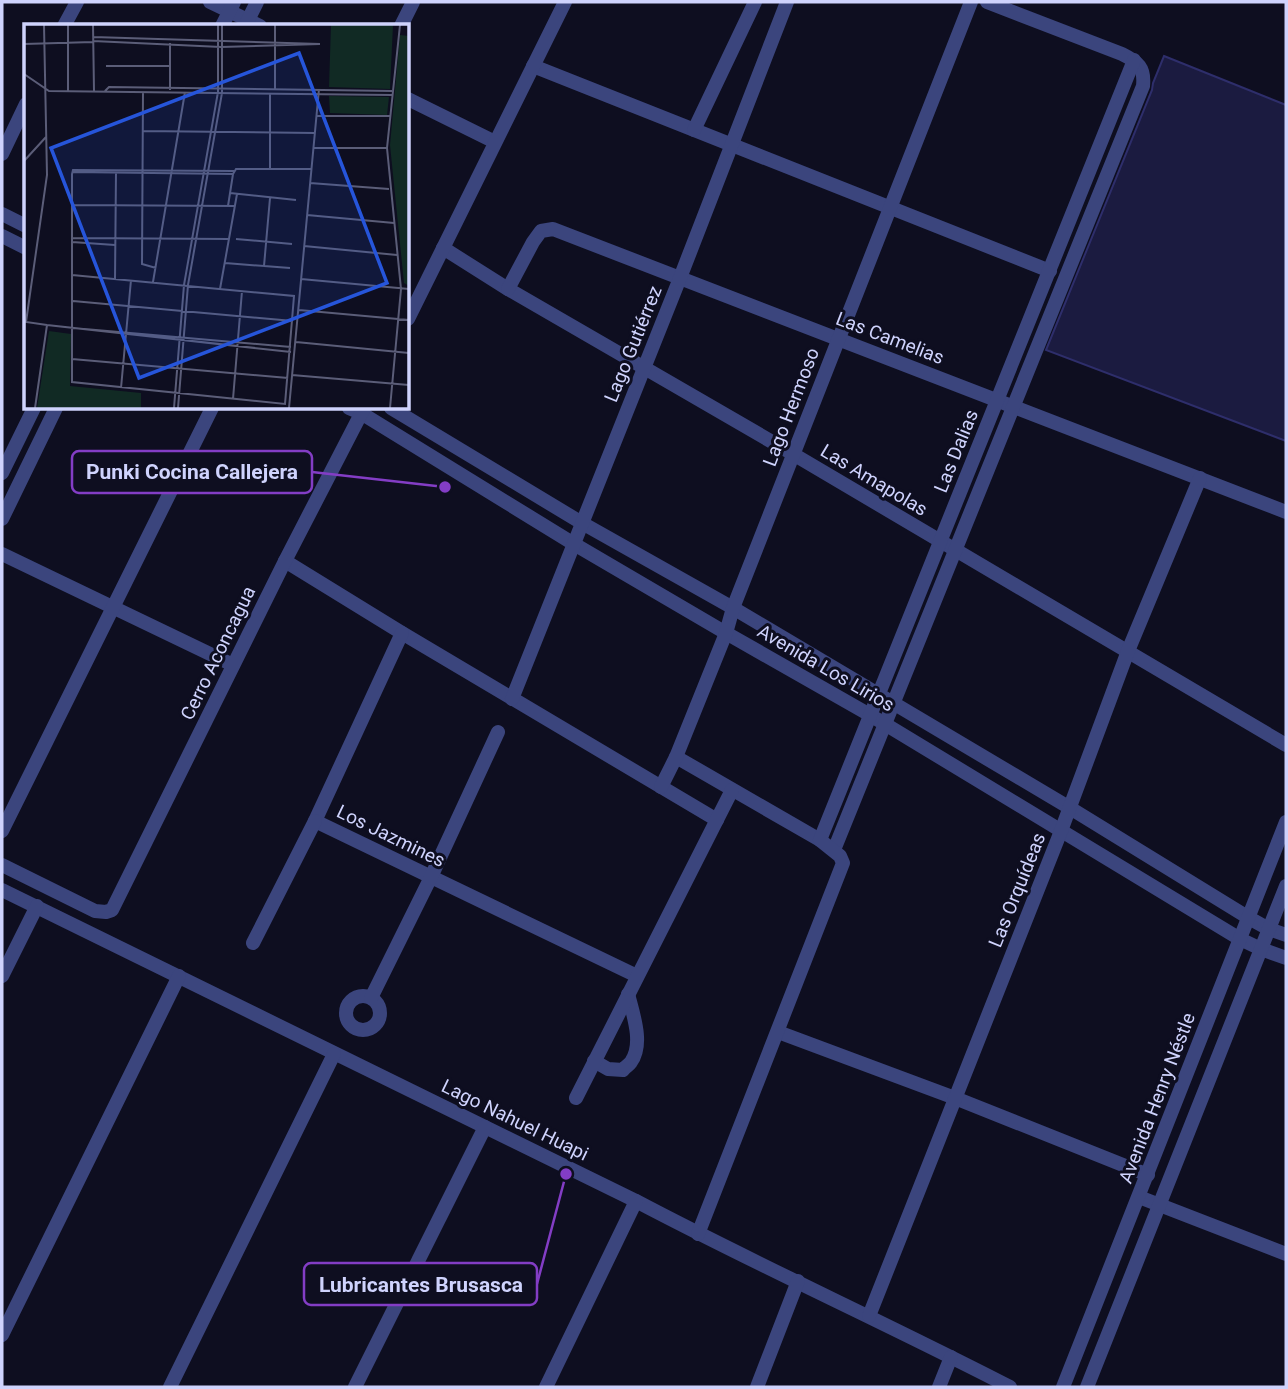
<svg xmlns="http://www.w3.org/2000/svg" width="1288" height="1389" font-family="Roboto,sans-serif">
  <rect width="100%" height="100%" fill="#0e0e20"/>
  <polygon fill="#1b1b40" stroke="#2e2e6b" stroke-width="2" points="1164,56 1286,105 1286,441 1046,350 1152,90 1153,83"/>
  <g fill="none" stroke-linecap="round" stroke-linejoin="round">
    <g stroke="#3b457d" stroke-width="14">
      <polyline points="210,2 260,26"/>
      <polyline points="64,26 77,2"/>
      <polyline points="222,26 234,2"/>
      <polyline points="245,26 257,2"/>
      <polyline points="401,26 413,2"/>
      <polyline points="533,66 1050,271"/>
      <polyline points="408,99 495,142"/>
      <polyline points="694,130 755,2"/>
      <polyline points="2,154 26,104"/>
      <polyline points="2,214 26,226"/>
      <polyline points="2,236 26,248"/>
      <polyline points="443,248 508,289 793,454 1286,745"/>
      <polyline points="508,289 533,242 541,231 553,229 1286,512"/>
      <polyline points="408,319 565,2"/>
      <polyline points="349,408 361,413 574,544 726,633 870,715 1240,939 1261,949 1286,958"/>
      <polyline points="391,408 582,523 733,608 1070,808 1249,918 1269,929 1286,935"/>
      <polyline points="2,473 34,408"/>
      <polyline points="2,519 56,408"/>
      <polyline points="2,554 233,665"/>
      <polyline points="285,561 402,633 717,820"/>
      <polyline points="402,633 315,821 637,976"/>
      <polyline points="512,699 680,278 787,2"/>
      <polyline points="676,757 820,840"/>
      <polyline points="661,787 676,757 726,633 733,608 971,2"/>
      <polyline points="2,831 212,408"/>
      <path d="M834 850 1143 86C1145 67 1138 62 1122 54L987 2"/>
      <polyline points="2,865 95,911 106,912 112,910 285,561 364,408"/>
      <path d="M2 890 636 1201C759 1266 886 1323 1010 1387"/>
      <polyline points="253,943 315,821"/>
      <polyline points="2,976 37,906"/>
      <circle cx="363" cy="1013" r="17"/>
      <polyline points="371,998 431,877 498,732"/>
      <polyline points="778,1032 955,1098 1148,1175"/>
      <path d="M594 1061 608 1069 623 1070C625 1067 629 1065 631 1062 644 1044 633 1014 628 994"/>
      <polyline points="576,1098 732,790"/>
      <polyline points="1139,1197 1286,1254"/>
      <polyline points="698,1234 843,863 840,856 820,840 1134,60"/>
      <polyline points="869,1316 1061,831 1128,651 1200,478"/>
      <polyline points="2,1335 179,976"/>
      <polyline points="170,1387 334,1054"/>
      <polyline points="355,1387 485,1127"/>
      <polyline points="546,1387 636,1201"/>
      <polyline points="757,1387 798,1281"/>
      <polyline points="939,1387 951,1357"/>
      <polyline points="1063,1387 1286,822"/>
      <polyline points="1087,1387 1286,886"/>
    </g>
  </g>
  <g text-anchor="middle" dominant-baseline="central" stroke-width="6" stroke-linejoin="round" paint-order="stroke">
    <g font-size="19" fill="#cfd3fd" stroke="#0e0e20">
      <text transform="translate(890 338) rotate(21)">Las Camelias</text>
      <text transform="translate(633 344) rotate(-68)">Lago Gutiérrez</text>
      <text transform="translate(791 407) rotate(-69)">Lago Hermoso</text>
      <text transform="translate(956 451) rotate(-68)">Las Dalias</text>
      <text transform="translate(874 480) rotate(31)">Las Amapolas</text>
      <text transform="translate(218 653) rotate(-64)">Cerro Aconcagua</text>
      <text transform="translate(826 668) rotate(30)">Avenida Los Lirios</text>
      <text transform="translate(391 836) rotate(26)">Los Jazmines</text>
      <text transform="translate(1017 890) rotate(-68)">Las Orquídeas</text>
      <text transform="translate(1157 1098) rotate(-69)">Avenida Henry Néstle</text>
      <text transform="translate(515 1120) rotate(26)">Lago Nahuel Huapi</text>
    </g>
  </g>
  <g transform="translate(24 24)">
    <rect width="385" height="385" fill="#0e0e20"/>
    <path d="M307 1H369L366 65 305 63ZM376 11 385 12V262L380 259 366 121ZM305 72 365 73 363 91 306 89ZM25 307 47 310 46 362 117 369V384H13Z" fill="#112a24"/>
    <path fill="none" stroke="#5b5d78" stroke-width="2" d="M20 1 23 151 2 298 23 301M69 1 70 67M69 13 296 20M69 17 197 23 296 20M0 20 69 18M82 42H146M0 50 25 67 368 71M146 66V19M251 66V1M44 67V1M81 67 85 63 368 67M119 68 118 240 132 244M292 92H366M118 107 291 109M289 124H363M0 137 22 113M246 145V69M48 148 209 150 212 145H288M286 159 365 165M206 169 272 176M48 181 211 182M204 182 209 150M283 191 370 199M48 214 205 215M212 215 268 220M48 218 91 221M280 222 373 231M201 239 240 242 246 174M240 242 266 244M48 251 270 272 261 380 48 358V150L49 146 210 147M91 255 92 148M277 255 385 265M129 258 161 68M196 265 213 170M49 277 269 297M275 286 385 296M23 301 267 328M49 304 267 323M272 318 385 329M48 335 264 354M268 351 385 361M97 364 107 256M209 375 218 267M11 384 23 301M150 384 160 261 194 68V1M154 384 164 261 198 69V1M265 384 295 65M366 384 377 265 363 124 376 1"/>
    <path fill="#2655da" fill-opacity="0.15" stroke="#2655da" stroke-width="3.5" d="M275 29 363 259 115 354 27 124Z"/>
    <rect width="385" height="385" fill="none" stroke="#cfd3fd" stroke-width="3.5"/>
  </g>
  <path fill="none" stroke="#833dc5" stroke-width="2.5" d="M445 487L312 472M566 1174L537 1284"/>
  <g fill="#833dc5" stroke="#0e0e20" stroke-width="2.5">
    <circle cx="445" cy="487" r="7"/>
    <circle cx="566" cy="1174" r="7"/>
  </g>
  <g fill="#0e0e20" stroke="#833dc5" stroke-width="2.5">
    <rect x="72" y="451" width="240" height="42" rx="7"/>
    <rect x="304" y="1263" width="233" height="42" rx="7"/>
  </g>
  <g font-size="21" text-anchor="middle" font-weight="bold" fill="#cfd3fd">
    <text x="192" y="479">Punki Cocina Callejera</text>
    <text x="421" y="1292">Lubricantes Brusasca</text>
  </g>
  <rect width="1288" height="1389" fill="none" stroke="#cfd3fd" stroke-width="7"/>
</svg>
